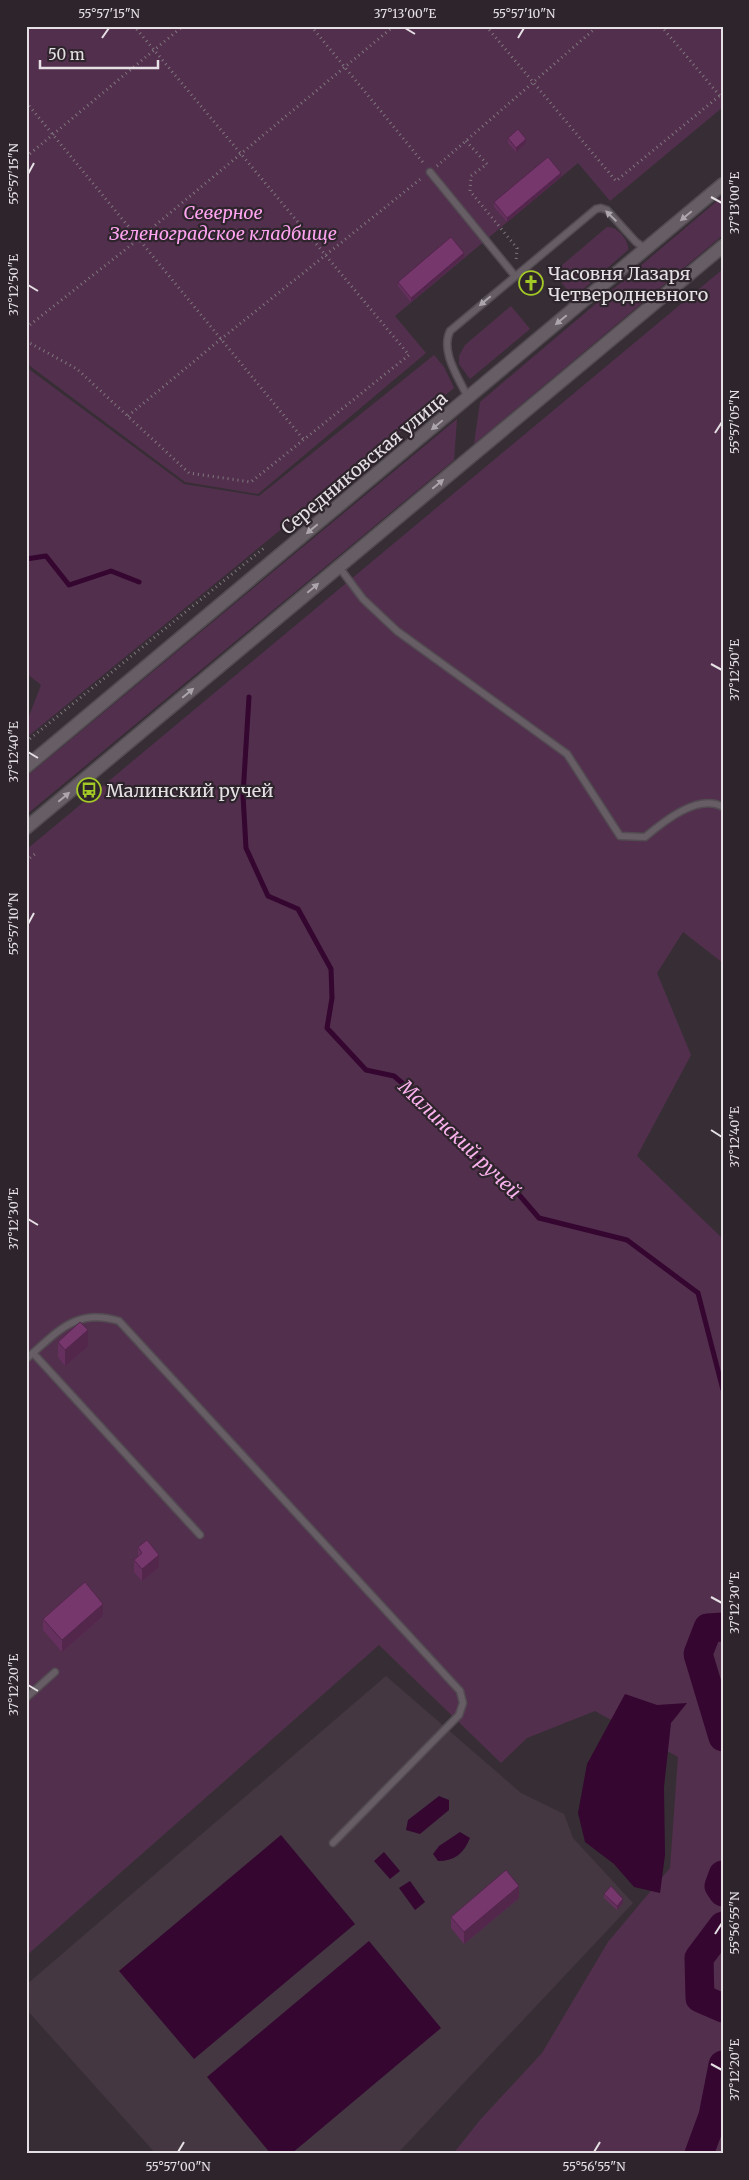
<svg xmlns="http://www.w3.org/2000/svg" width="749" height="2180" font-family="Merriweather,serif">
  <rect width="100%" height="100%" fill="#372e35"/>
  <polygon fill="#443742" points="386,1676 521,1793 564,1814 573,1838 633,1903 397,2154 156,2154 26,2009 26,1985"/>
  <g fill="#532f4e">
    <polygon points="26,26 723,26 723,107 610,201 578,163 395,316 426,353 258,494 185,482 26,363"/>
    <polygon points="723,196 723,235 474,444 480,402"/>
    <path d="M607 227C617 226 629 240 628 250L573 298 554 272Z"/>
    <polygon points="723,269 723,963 683,932 657,973 691,1055 637,1156 723,1239 723,2154 453,2154 480,2120 542,2053 608,1942 670,1868 678,1757 595,1711 527,1738 501,1763 379,1645 26,1956 26,850"/>
    <polygon points="511,306 530,329 470,379 459,364 459,356 465,345"/>
    <polygon points="434,355 444,367 454,388 26,738 26,724 41,685 26,673 26,367 184,484 259,496"/>
    <polygon points="457,419 454,460 26,815 26,777"/>
  </g>
  <g fill="#340630">
    <polygon points="625,1694 657,1705 687,1703 671,1723 664,1787 665,1855 660,1893 634,1887 614,1864 585,1842 578,1813 587,1764"/>
    <polygon points="439,1796 449,1800 449,1810 420,1834 406,1830 408,1820"/>
    <path d="M460 1832 470 1838C464 1853 455 1861 438 1861L433 1854 439 1846Z"/>
    <polygon points="281,1835 355,1924 194,2059 119,1971"/>
    <polygon points="384,1852 400,1871 390,1879 374,1861"/>
    <polygon points="410,1881 425,1902 415,1910 399,1888"/>
    <polygon points="369,1941 441,2028 291,2154 271,2154 207,2077"/>
  </g>
  <g fill="none" stroke-linecap="round" stroke-linejoin="round">
    <g stroke="#340630" stroke-width="5">
      <polyline points="26,559 46,556 69,585 111,571 139,582"/>
      <polyline points="249,697 243,795 246,848 268,896 298,909 331,969 332,998 327,1028 366,1070 394,1076 436,1112 464,1146 503,1176 539,1218 627,1240 698,1293 723,1390"/>
    </g>
    <g stroke="#340630" stroke-width="29">
      <polyline points="723,1627 708,1628 698,1654 723,1737"/>
      <polyline points="723,1875 719,1886 723,1892"/>
      <polyline points="723,1926 699,1958 700,1998 723,2008"/>
      <polyline points="699,2154 713,2116 723,2065"/>
    </g>
    <g stroke="#524b51" stroke-width="9">
      <g id="service">
        <polyline points="430,172 515,276"/>
        <path d="M468 398C459 378 440 352 450 331L596 209 601 208 607 210 636 242 646 249"/>
        <path d="M339 567 363 599 397 631 567 754 620 836 645 837C663 822 698 793 723 807"/>
        <polyline points="33,1353 200,1535"/>
        <path d="M26 1359C57 1333 75 1307 119 1321L460 1691 463 1703 459 1715 333 1843"/>
        <polyline points="26,1698 55,1672"/>
      </g>
    </g>
    <g stroke="#524b51" stroke-width="15">
      <g id="tertiary">
        <polyline points="26,767 723,184"/>
        <polyline points="26,828 723,246"/>
      </g>
    </g>
    <g stroke="#7f787d" stroke-width="3" stroke-dasharray="1 4" stroke-linecap="butt">
      <polyline points="311,26 425,165"/>
      <polyline points="486,26 616,181 723,93"/>
      <polyline points="661,26 720,96"/>
      <polyline points="26,102 304,440"/>
      <polyline points="466,141 487,164 471,176 470,191 517,248 516,261"/>
      <polyline points="26,157 183,26"/>
      <polyline points="437,166 598,26"/>
      <polyline points="26,328 140,238 394,26"/>
      <polyline points="26,341 77,369 189,473 251,482 409,355 134,26"/>
      <polyline points="128,416 221,339 423,177"/>
      <polyline points="26,742 264,548"/>
      <polyline points="26,861 35,854"/>
    </g>
    <use href="#service" stroke="#675d65" stroke-width="6"/>
    <use href="#tertiary" stroke="#675d65" stroke-width="12"/>
  </g>
  <g fill="#652f5e">
    <polygon points="508,138 526,143 516,152 508,143"/>
    <polygon points="561,177 507,222 494,207 494,202"/>
    <polygon points="464,257 411,302 398,286 398,282"/>
    <polygon points="520,280 541,284 529,294 520,284"/>
    <polygon points="58,1342 88,1346 65,1366 58,1357"/>
    <polygon points="138,1547 159,1567 142,1581 134,1572 134,1560 138,1557"/>
    <polygon points="103,1616 62,1652 43,1630 43,1619"/>
    <polygon points="604,1894 623,1903 617,1910 604,1898"/>
    <polygon points="519,1898 464,1944 451,1928 451,1917"/>
  </g>
  <g fill="#53264c">
    <polygon points="526,139 526,143 516,152 516,148"/>
    <polygon points="561,173 561,177 507,222 507,218"/>
    <polygon points="464,253 464,257 411,302 411,298"/>
    <polygon points="541,280 541,284 529,294 529,290"/>
    <polygon points="88,1330 88,1346 65,1366 65,1350"/>
    <polygon points="159,1555 159,1567 142,1581 142,1569"/>
    <polygon points="103,1604 103,1616 62,1652 62,1640"/>
    <polygon points="519,1886 519,1898 464,1944 464,1932"/>
    <polygon points="623,1899 623,1903 617,1910 617,1906"/>
  </g>
  <g fill="#76376d" stroke="#53264c">
    <polygon points="518,129 526,139 516,148 508,138"/>
    <polygon points="548,157 561,173 507,218 494,202"/>
    <polygon points="451,237 464,253 411,298 398,282"/>
    <polygon points="533,270 541,274 541,280 529,290 520,280"/>
    <polygon points="80,1322 88,1330 65,1350 58,1342"/>
    <polygon points="147,1540 159,1555 142,1569 134,1560 142,1553 138,1547"/>
    <polygon points="85,1582 103,1604 62,1640 43,1619"/>
    <polygon points="506,1870 519,1886 464,1932 451,1917"/>
    <polygon points="611,1886 623,1899 617,1906 604,1894"/>
  </g>
  <defs><path id="oneway-solid" d="M-6-.8H1V-3.2L6.5 0L1 3.2V.8H-6Z" transform="scale(1.25)"/></defs>
  <g fill="#aca5ab">
    <use href="#oneway-solid" transform="translate(611 216) rotate(-136)"/>
    <use href="#oneway-solid" transform="translate(686 216) rotate(140)"/>
    <use href="#oneway-solid" transform="translate(485 301) rotate(140)"/>
    <use href="#oneway-solid" transform="translate(561 320) rotate(140)"/>
    <use href="#oneway-solid" transform="translate(437 425) rotate(140)"/>
    <use href="#oneway-solid" transform="translate(438 484) rotate(-40)"/>
    <use href="#oneway-solid" transform="translate(312 529) rotate(140)"/>
    <use href="#oneway-solid" transform="translate(313 588) rotate(-40)"/>
    <use href="#oneway-solid" transform="translate(188 693) rotate(-40)"/>
    <use href="#oneway-solid" transform="translate(64 797) rotate(-40)"/>
  </g>
  <path fill="none" stroke="#e5e0e4" stroke-width="2" d="M405 28 415 34M102 38 109 28M518 38 524 28M28 174 34 163M711 197 722 203M28 285 38 291M715 433 722 422M711 664 722 670M28 752 38 758M28 924 34 913M711 1130 722 1137M28 1219 38 1225M711 1597 722 1603M28 1685 38 1691M715 1934 722 1923M711 2064 722 2070M178 2152 184 2142M594 2152 600 2142"/>
  <defs>
    <g id="church-ring" transform="scale(1.25)"><circle r="9.5" fill="#2d252b" stroke="#a3c926" stroke-width="1.5"/><path d="M-1.2-6h2.4v3.5h3.3v2.4h-3.3V6h-2.4V-.1h-3.3v-2.4h3.3Z" fill="#a3c926"/></g>
    <g id="bus-ring" transform="scale(1.25)"><circle r="9.5" fill="#2d252b" stroke="#a3c926" stroke-width="1.5"/><path d="M-5-6H5V4H4V6H2V4H-2V6H-4V4H-5ZM-3.5-4V0h7V-4ZM-3.5 1.2v1.5H-2V1.2ZM2 1.2v1.5H3.5V1.2Z" fill="#a3c926"/></g>
  </defs>
  <g fill-rule="evenodd">
    <use href="#church-ring" x="531" y="283"/>
    <use href="#bus-ring" x="89" y="790"/>
  </g>
  <g text-anchor="middle" dominant-baseline="central" stroke-width="4.5" stroke-linejoin="round" paint-order="stroke">
    <g font-size="18" font-style="italic" fill="#ffa4f1" stroke="#2d252b">
      <text x="223" y="212">Северное<tspan x="223" dy="21">Зеленоградское кладбище</tspan></text>
    </g>
    <g font-size="18" fill="#e5e0e4" stroke="#2d252b" text-anchor="start">
      <text x="548" y="273">Часовня Лазаря<tspan x="548" dy="21">Четверодневного</tspan></text>
      <text x="106" y="790">Малинский ручей</text>
    </g>
    <g font-size="18" fill="#e5e0e4" stroke="#2d252b">
      <text transform="translate(364 463) rotate(-40)">Середниковская улица</text>
    </g>
    <g font-size="19" font-style="italic" fill="#fab1ee" stroke="#2d252b">
      <text transform="translate(460 1139) rotate(44)">Малинский ручей</text>
    </g>
  </g>
  <rect width="749" height="2180" fill="none" stroke="#2d252b" stroke-width="55"/>
  <path d="M40 60v8h118v-8" fill="none" stroke="#e5e0e4" stroke-width="2.5"/>
  <text x="48" y="60" font-size="15" fill="#e5e0e4" stroke="#2d252b" stroke-width="4" paint-order="stroke">50 m</text>
  <rect x="28" y="28" width="694" height="2124" fill="none" stroke="#e5e0e4" stroke-width="2"/>
  <g font-size="12" text-anchor="middle" fill="#e5e0e4">
    <text x="109" y="18">55°57'15"N</text>
    <text x="405" y="18">37°13'00"E</text>
    <text x="524" y="18">55°57'10"N</text>
    <text transform="translate(14 174) rotate(-90)" y="4">55°57'15"N</text>
    <text transform="translate(735 203) rotate(-90)" y="4">37°13'00"E</text>
    <text transform="translate(14 285) rotate(-90)" y="4">37°12'50"E</text>
    <text transform="translate(735 422) rotate(-90)" y="4">55°57'05"N</text>
    <text transform="translate(735 670) rotate(-90)" y="4">37°12'50"E</text>
    <text transform="translate(14 752) rotate(-90)" y="4">37°12'40"E</text>
    <text transform="translate(14 924) rotate(-90)" y="4">55°57'10"N</text>
    <text transform="translate(735 1137) rotate(-90)" y="4">37°12'40"E</text>
    <text transform="translate(14 1219) rotate(-90)" y="4">37°12'30"E</text>
    <text transform="translate(735 1603) rotate(-90)" y="4">37°12'30"E</text>
    <text transform="translate(14 1685) rotate(-90)" y="4">37°12'20"E</text>
    <text transform="translate(735 1923) rotate(-90)" y="4">55°56'55"N</text>
    <text transform="translate(735 2070) rotate(-90)" y="4">37°12'20"E</text>
    <text x="178" y="2171">55°57'00"N</text>
    <text x="594" y="2171">55°56'55"N</text>
  </g>
</svg>
